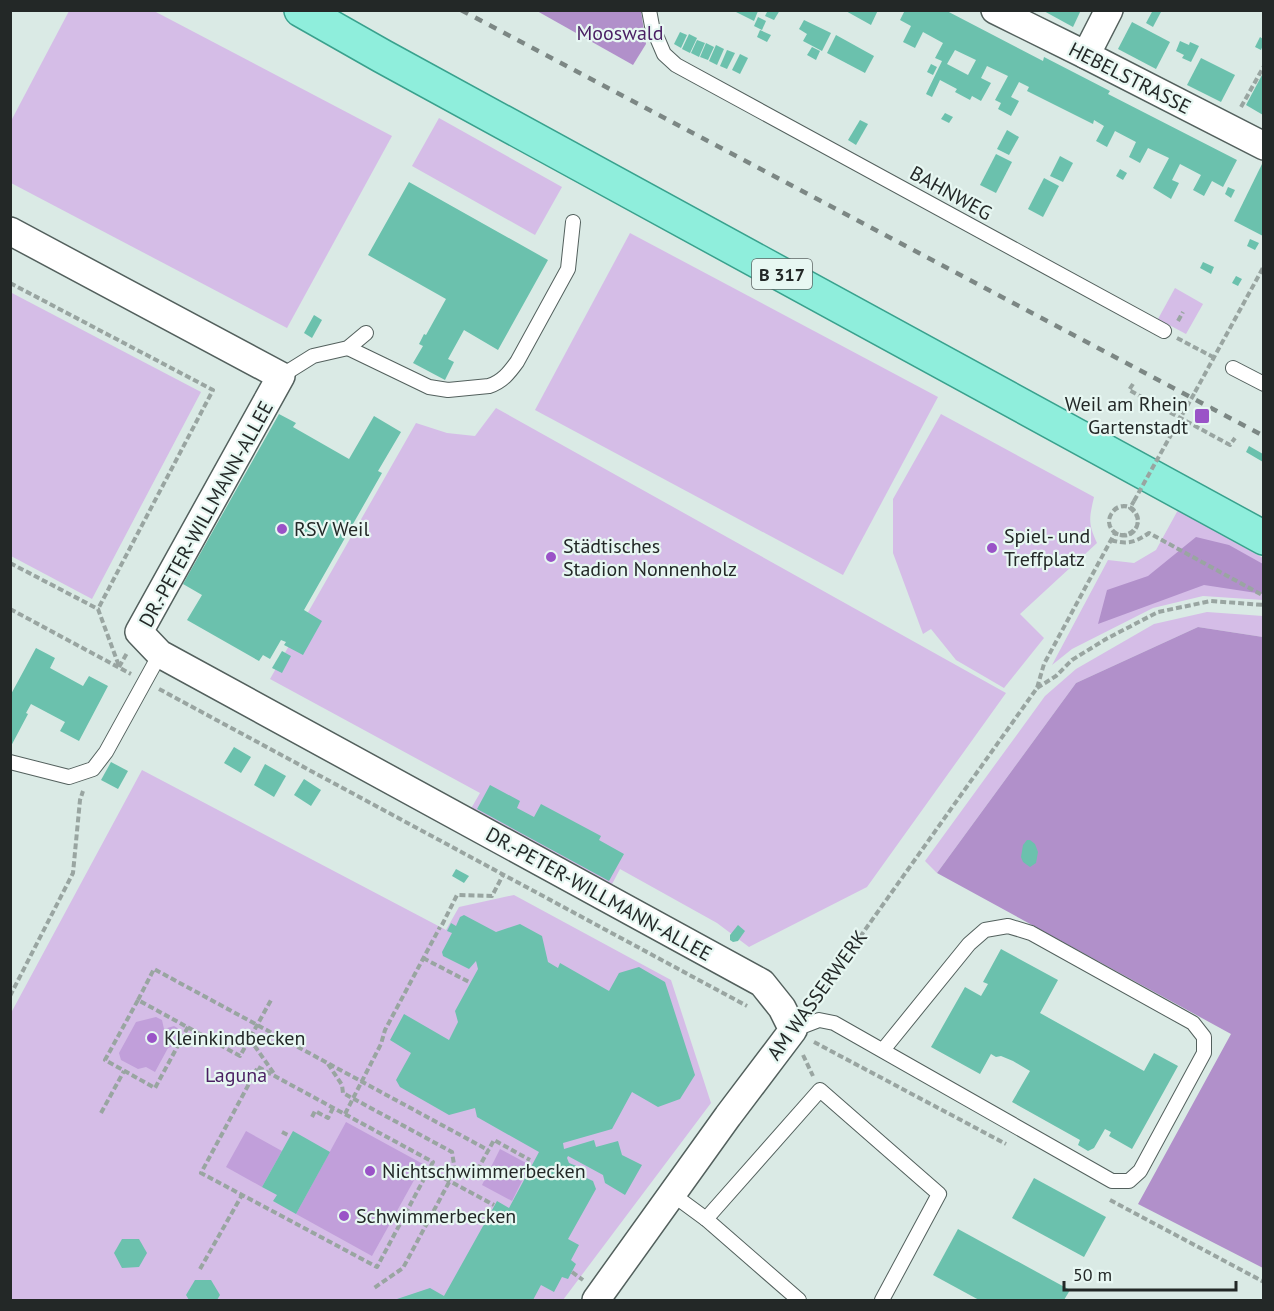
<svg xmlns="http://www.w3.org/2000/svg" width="1274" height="1311" font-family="'PT Sans',sans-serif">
  <rect width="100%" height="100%" fill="#daeae5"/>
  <g fill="#d5bde7">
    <polygon points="69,11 154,11 392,136 287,328 11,183 11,121"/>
    <polygon points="439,118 562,187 535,235 412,166"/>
    <polygon points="630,233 938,397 843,575 535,410"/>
    <polygon points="1175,288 1203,304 1186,334 1158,319"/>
    <polygon points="10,292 201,392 92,599 11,556"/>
    <polygon points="496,408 1006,693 867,887 749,947 717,923 620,869 610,888 469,812 480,793 270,679 416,423 447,433 475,436"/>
    <path d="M941 414 1094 497C1089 519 1088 523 1097 543L1020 614 1044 638 1004 688 956 660 931 629 923 634 893 553V499Z"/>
    <polygon points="1178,510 1263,558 1263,600 1203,596 1153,608 1072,649 1052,665 1108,560 1134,563 1156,550"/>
    <polygon points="1207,612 1263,616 1263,637 1198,627 1076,683 937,873 925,861 1045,696 1076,669 1154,624"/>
    <polygon points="142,770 446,930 459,907 514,895 671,980 711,1103 563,1300 11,1300 11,1013"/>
  </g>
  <g fill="#b190ca">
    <polygon points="537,11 641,11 646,44 633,65"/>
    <polygon points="1196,537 1229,545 1263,564 1263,594 1204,585 1098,624 1107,590 1148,576"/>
    <polygon points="1198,627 1263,637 1263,1268 1138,1204 1231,1034 937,873 1076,683"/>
  </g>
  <g fill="#c19fda">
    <polygon points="156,1017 162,1020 164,1029 174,1026 182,1031 173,1046 168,1048 155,1072 146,1067 138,1069 121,1060 119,1053 136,1022"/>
    <polygon points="346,1122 423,1164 372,1256 296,1214"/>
    <polygon points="246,1131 282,1151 262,1187 226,1167"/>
    <polygon points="500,1149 530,1165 512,1201 482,1185"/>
  </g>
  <g fill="#6bc1ad" fill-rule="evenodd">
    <polygon points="732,10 757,10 758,11 754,21"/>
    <polygon points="768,10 780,10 774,20 765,16"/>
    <polygon points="844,10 878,10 871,25"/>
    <path d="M905 10H945L1043 61 1044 57 1110 91 1108 94 1237 160 1223 187 1212 181 1204 196 1193 190 1201 175 1180 164 1172 180 1179 183 1171 199 1153 188 1169 158 1148 148 1140 163 1129 157 1136 142 1115 131 1107 147 1096 141 1104 126 1094 120 1093 124 1027 91 1029 87 1019 82 1011 97 1019 101 1011 116 998 109 1001 103 995 100 1008 76 987 66 981 78 991 83 981 101 972 96 970 100 955 92 957 89 940 80 932 97 926 94 942 61 935 58 943 43 923 32 915 48 903 42 911 26 900 20ZM955 50 976 60 968 75 947 64Z"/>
    <polygon points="1042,10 1081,10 1073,27"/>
    <polygon points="1153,10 1162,10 1153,27 1146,23"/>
    <polygon points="758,17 766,21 762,30 754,26"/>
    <polygon points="804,20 831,33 822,51 803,41 807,34 799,29"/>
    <polygon points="1132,22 1170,42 1156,69 1118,49"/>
    <polygon points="760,30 771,35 767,42 757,37"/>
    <polygon points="680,32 687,35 681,48 674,44"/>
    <polygon points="689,34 697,38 690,53 682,49"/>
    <polygon points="836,35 874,56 865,73 827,53"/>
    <polygon points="1260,37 1263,39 1263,45 1261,50 1255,47"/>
    <polygon points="697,40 705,43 699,57 691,53"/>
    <polygon points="1180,41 1189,45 1190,42 1199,46 1191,62 1182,58 1184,55 1176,51"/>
    <polygon points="706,43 714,47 708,60 700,57"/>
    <polygon points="716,45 724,49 717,65 709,61"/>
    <polygon points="812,47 820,51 816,60 807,55"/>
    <polygon points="727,50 735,53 727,69 720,66"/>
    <polygon points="740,54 748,58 740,74 732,70"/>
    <polygon points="1201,58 1235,75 1221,102 1187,85"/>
    <polygon points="931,64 937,67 933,75 927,72"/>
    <polygon points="1263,73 1263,115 1246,105"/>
    <polygon points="945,113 953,117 949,123 941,119"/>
    <polygon points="860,120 868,124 856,145 848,140"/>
    <polygon points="1007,130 1019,137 1009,155 997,149"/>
    <polygon points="996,154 1012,162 996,193 980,185"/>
    <polygon points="1060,156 1073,163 1063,182 1050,176"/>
    <polygon points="1263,162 1263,236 1234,221"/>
    <polygon points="1120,169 1127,173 1123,180 1116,176"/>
    <polygon points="1044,178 1059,186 1043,217 1028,209"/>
    <polygon points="409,182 548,260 498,350 464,330 448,359 454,362 445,380 413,363 423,346 419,344 424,334 426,335 446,299 368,255"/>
    <polygon points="1228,187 1235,190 1231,198 1225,194"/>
    <polygon points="1250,239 1259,243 1255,250 1247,246"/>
    <polygon points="1203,262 1214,267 1211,274 1200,268"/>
    <polygon points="1236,276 1242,279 1238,286 1232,283"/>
    <polygon points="314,315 322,320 312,338 304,333"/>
    <polygon points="279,414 296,423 293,427 349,459 374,416 401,432 378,471 382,473 304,610 322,621 303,655 284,645 286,642 281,640 270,659 263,655 259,661 187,620 202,595 183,584"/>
    <polygon points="1249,446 1263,454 1263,462 1246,452"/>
    <polygon points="36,648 55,658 50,668 83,686 89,676 108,686 79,741 60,731 65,722 31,704 26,713 28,714 10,748 10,696"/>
    <polygon points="282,651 291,656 282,673 272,668"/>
    <polygon points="234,747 251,757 241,773 224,763"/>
    <polygon points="111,762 128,771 118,789 101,780"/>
    <polygon points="265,764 286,776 274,797 254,785"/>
    <polygon points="304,779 321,790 311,806 294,795"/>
    <polygon points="490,785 520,801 517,808 534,817 541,804 601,836 599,840 624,854 609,881 477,809"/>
    <polygon points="1027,840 1030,840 1035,844 1038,852 1036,863 1030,867 1023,862 1021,857 1023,845"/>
    <polygon points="456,869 469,876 464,883 452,876"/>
    <polygon points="464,915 496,932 520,924 542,936 548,962 558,968 560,963 609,991 619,973 639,967 665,982 695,1075 680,1099 658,1107 632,1092 612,1129 563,1143 564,1149 594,1140 596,1147 618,1141 622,1155 642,1165 625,1195 605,1183 603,1175 568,1156 567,1158 569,1163 579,1167 576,1173 593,1181 596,1189 568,1239 579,1245 571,1260 576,1264 568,1279 562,1277 554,1292 541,1285 533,1300 394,1300 430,1288 444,1296 497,1201 509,1208 539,1152 477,1117 475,1108 449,1115 400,1087 396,1080 411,1053 390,1040 404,1014 449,1040 458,1022 455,1011 478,969 476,961 469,969 443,956 442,952 452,933 447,931 451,923 456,926 460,917"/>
    <polygon points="738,925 745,931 738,941 733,942 730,940 730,935"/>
    <polygon points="1001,949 1058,980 1040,1013 1144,1071 1154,1053 1178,1066 1132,1149 1109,1136 1111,1132 1105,1129 1094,1148 1088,1151 1078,1145 1080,1140 1012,1102 1030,1071 1013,1061 1001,1056 996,1057 991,1054 980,1074 931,1047 965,987 981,996 988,984 983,982"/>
    <polygon points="293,1131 330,1152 296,1214 273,1201 277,1195 262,1187"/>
    <polygon points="1034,1178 1106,1217 1084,1257 1012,1218"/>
    <polygon points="958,1229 1070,1290 1064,1300 979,1300 933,1275"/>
    <polygon points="122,1239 139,1239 147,1253 139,1267 122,1268 114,1253"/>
    <polygon points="195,1280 211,1280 220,1295 217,1300 189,1300 186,1295"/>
  </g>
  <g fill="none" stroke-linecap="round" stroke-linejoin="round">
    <g stroke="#53605d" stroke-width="16">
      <g id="lane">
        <polyline points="649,10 652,26 664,54 676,65 1164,331"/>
        <path d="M348 348 429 387 448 390 489 386C502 382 509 373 517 362L568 269 573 222"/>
        <polyline points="1233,368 1264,384"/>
        <polyline points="281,376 313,356 348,348 366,333"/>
        <polyline points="10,762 69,777 93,769 106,752 160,654"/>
        <polyline points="793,1030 819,1020 834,1023 1112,1181 1129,1181 1140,1171 1204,1053 1204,1037 1193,1023 1031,933 1008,926 985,930 969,944 883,1050"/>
        <polyline points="672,1194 706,1219 799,1300"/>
        <polyline points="706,1219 820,1090 939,1194 882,1300"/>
      </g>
    </g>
    <g stroke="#53605d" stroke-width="30">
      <g id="street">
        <polyline points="995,10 1086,55 1264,146"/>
        <polyline points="1086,55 1109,10"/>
        <polyline points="10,231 281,376 139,632 160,654 762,983 782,1008 793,1030 728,1116 596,1300"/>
      </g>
    </g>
    <g stroke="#39a18d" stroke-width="36">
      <polyline id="primary" points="301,10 382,56 1264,538"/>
    </g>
    <g stroke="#99a5a1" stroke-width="4" stroke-dasharray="6 3" stroke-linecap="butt">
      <polyline points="1241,107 1264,66"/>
      <polyline points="10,283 213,390 98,609"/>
      <polyline points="1178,321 1183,312"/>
      <polyline points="1177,338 1213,357"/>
      <polyline points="1133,384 1129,390 1230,445 1235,438"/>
      <polyline points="1195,392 1264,266"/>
      <path d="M1111 540C1127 545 1136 542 1149 533L1264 596"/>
      <polyline points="10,563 98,609 119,666"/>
      <polyline points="10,609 131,674"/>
      <polyline points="119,667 127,653"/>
      <polyline points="1037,688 1056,676 1072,660 1106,639 1158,612 1211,601 1264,605"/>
      <polyline points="159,689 747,1006"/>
      <polyline points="442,925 457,895 492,896 503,875"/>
      <polyline points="423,958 471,983"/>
      <polyline points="10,996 73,873 80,800 83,791"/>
      <polyline points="138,1000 154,969 488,1150"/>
      <path d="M813 1003 1037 688 1044 664 1111 540 1115 533C1141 546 1146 505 1123 506 1118 506 1114 509 1112 513 1109 517 1108 521 1110 526 1119 547 1149 527 1134 511 1122 497 1100 517 1113 531 1127 545 1150 523 1130 508L1134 501"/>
      <polyline points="188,1027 155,1088 105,1060 138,1000 240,1056 271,1000"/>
      <polyline points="247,1041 254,1045 275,1075"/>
      <polyline points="814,1042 1006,1144"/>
      <polyline points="803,1055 813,1076"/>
      <polyline points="328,1064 342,1085 343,1093 452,1152 455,1171 403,1268 374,1288"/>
      <polygon points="258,1067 433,1162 377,1267 201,1173"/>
      <polyline points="101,1113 124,1071"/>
      <polyline points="345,1114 381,1044 385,1030 440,927"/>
      <polyline points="312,1117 315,1111 328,1118 333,1108"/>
      <polyline points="282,1132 290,1136"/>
      <polyline points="429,1170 494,1205"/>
      <polyline points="473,1178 494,1140 530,1160"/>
      <polyline points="1110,1200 1264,1282"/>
      <polyline points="200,1269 242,1195"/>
      <polyline points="572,1272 583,1280"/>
    </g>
    <use href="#lane" stroke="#fff" stroke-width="14"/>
    <use href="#street" stroke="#fff" stroke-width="27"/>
    <use href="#primary" stroke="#8feedc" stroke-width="33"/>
    <polyline stroke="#7c8784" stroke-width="4.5" stroke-dasharray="8 8" stroke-linecap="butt" points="461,10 1264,436"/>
    <polyline stroke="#99a5a1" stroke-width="4" stroke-dasharray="6 3" stroke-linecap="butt" points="1134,501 1195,392"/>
  </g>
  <g fill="#9a53c7" stroke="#e7f7f2" stroke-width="2">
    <rect x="1194" y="408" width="16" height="16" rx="3"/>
    <circle cx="282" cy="529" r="6"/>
    <circle cx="992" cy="548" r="6"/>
    <circle cx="551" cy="557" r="6"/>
    <circle cx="152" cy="1038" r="6"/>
    <circle cx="370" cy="1171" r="6"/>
    <circle cx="344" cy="1216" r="6"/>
  </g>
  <g text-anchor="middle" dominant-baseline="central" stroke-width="4.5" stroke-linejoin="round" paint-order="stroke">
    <rect fill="#e7f7f2" stroke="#5e6664" stroke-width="1.5" x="752" y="259" width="60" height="30" rx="4.5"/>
    <g font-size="18" font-weight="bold" fill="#232827">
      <text x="782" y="274">B 317</text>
    </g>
    <g font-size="20" fill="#491e63" stroke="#e7f7f2">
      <text x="620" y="33">Mooswald</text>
      <text x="236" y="1075">Laguna</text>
    </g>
    <g font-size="20" fill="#232827" stroke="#e7f7f2">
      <text transform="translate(1130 78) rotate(27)">HEBELSTRASSE</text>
      <text transform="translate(951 193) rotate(29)">BAHNWEG</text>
      <text transform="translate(206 514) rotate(-61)">DR.-PETER-WILLMANN-ALLEE</text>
      <text transform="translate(599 894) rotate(29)">DR.-PETER-WILLMANN-ALLEE</text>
      <text transform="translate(817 995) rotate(-54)">AM WASSERWERK</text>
    </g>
    <g font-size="20" fill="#232827" stroke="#e7f7f2" text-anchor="start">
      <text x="1188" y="404" text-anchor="end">Weil am Rhein<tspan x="1188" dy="23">Gartenstadt</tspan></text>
      <text x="294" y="529">RSV Weil</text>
      <text x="1004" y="536">Spiel- und<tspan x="1004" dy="23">Treffplatz</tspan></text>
      <text x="563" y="546">Städtisches<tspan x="563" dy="23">Stadion Nonnenholz</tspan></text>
      <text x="164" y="1038">Kleinkindbecken</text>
      <text x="382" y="1171">Nichtschwimmerbecken</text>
      <text x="356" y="1216">Schwimmerbecken</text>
    </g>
  </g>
  <rect width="1274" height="1311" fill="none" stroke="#232827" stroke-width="24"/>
  <path d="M1064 1281v9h172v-9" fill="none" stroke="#232827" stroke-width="3"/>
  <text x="1073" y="1281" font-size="18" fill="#232827" stroke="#e7f7f2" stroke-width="4.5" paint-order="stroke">50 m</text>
</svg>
